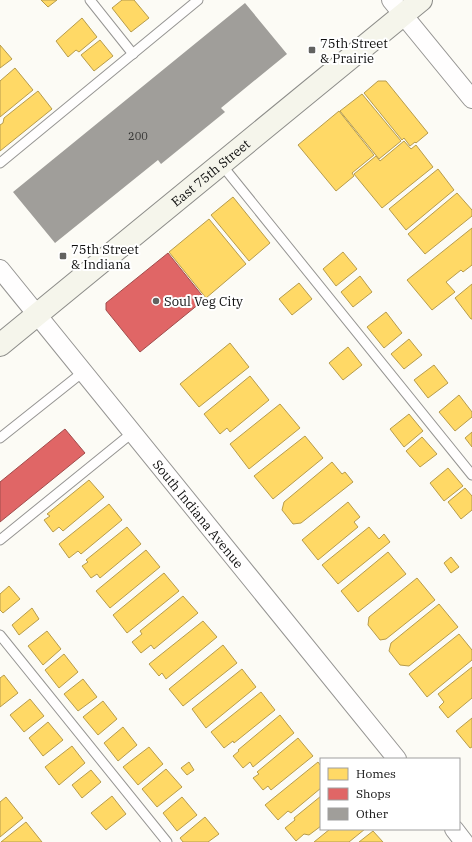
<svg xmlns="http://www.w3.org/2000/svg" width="472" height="842" font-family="'IBM Plex Serif',serif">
  <rect width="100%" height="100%" fill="#fcfbf5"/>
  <g fill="#ffd966" stroke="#b79c4c">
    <polygon points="41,0 57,0 48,7"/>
    <polygon points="122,0 134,0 149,18 131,32 112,8"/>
    <polygon points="82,18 97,37 79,52 76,50 68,57 56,41"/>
    <polygon points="100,40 113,56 94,71 81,55"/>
    <polygon points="0,45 12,59 0,68"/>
    <polygon points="15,68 33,90 0,117 0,81"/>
    <polygon points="378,81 386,81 428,133 416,143 415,142 410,146 404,138 402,140 364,93"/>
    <polygon points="38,91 52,109 0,151 0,125 3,123 4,118"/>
    <polygon points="362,94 401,141 379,159 340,111"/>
    <polygon points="339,111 374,155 352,173 354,176 336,191 298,145"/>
    <polygon points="404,141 411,149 416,145 433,167 382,208 354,174 376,156 380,161"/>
    <polygon points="438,169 454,190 406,230 389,209"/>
    <polygon points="457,193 472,210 472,216 425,254 408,234"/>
    <polygon points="233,197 270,243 249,261 211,215"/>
    <polygon points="209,219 246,264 206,298 169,252"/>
    <polygon points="472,228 472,265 463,272 461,270 446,282 455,292 432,310 407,280"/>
    <polygon points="343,252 357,269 336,286 323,269"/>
    <polygon points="360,276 372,292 353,307 341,292"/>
    <polygon points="299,283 312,299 292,315 279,299"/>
    <polygon points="472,284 472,319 471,319 455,298"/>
    <polygon points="386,312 402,333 384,348 367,327"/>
    <polygon points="409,339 422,355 404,369 391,354"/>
    <polygon points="230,343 249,367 199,407 180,384"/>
    <polygon points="348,347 362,365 343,380 329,363"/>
    <polygon points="434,365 448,383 428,398 414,380"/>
    <polygon points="250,376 269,400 230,432 227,428 220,434 204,414"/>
    <polygon points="459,395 472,412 472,417 455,431 439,412"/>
    <polygon points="280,404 300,428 249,469 230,444"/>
    <polygon points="409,414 423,431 404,447 390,429"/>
    <polygon points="472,432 472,447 465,438"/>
    <polygon points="305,436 323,458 273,499 254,476"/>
    <polygon points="422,437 437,454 420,467 406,451"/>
    <polygon points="332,462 342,474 345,472 353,482 301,523 293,524 282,510 284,502"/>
    <polygon points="448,468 463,486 444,501 430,483"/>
    <polygon points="89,480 104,497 63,531 59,527 53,532 44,520 50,516 47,514"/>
    <polygon points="465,488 472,496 472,510 461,519 448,502"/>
    <polygon points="348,502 360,517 354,522 358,527 318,560 302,540"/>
    <polygon points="109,504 122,520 81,554 78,551 69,558 59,544"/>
    <polygon points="127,527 141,544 100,578 97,574 91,578 82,566 88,562 86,560"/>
    <polygon points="369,527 379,539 384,534 390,542 338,584 322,565"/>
    <polygon points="146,550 160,567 110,608 96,591"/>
    <polygon points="388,552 406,574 358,612 341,591"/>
    <polygon points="451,557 459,567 451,573 444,563"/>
    <polygon points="164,573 179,591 127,633 113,615"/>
    <polygon points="417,578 435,600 386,639 380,640 368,625 369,617"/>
    <polygon points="9,586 20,599 3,613 0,610 0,594"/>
    <polygon points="183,596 198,613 154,649 151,645 141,653 132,642 142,634 140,631"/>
    <polygon points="439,604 458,627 409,666 400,665 389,651 391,643"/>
    <polygon points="32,608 39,619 19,635 12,625"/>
    <polygon points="203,621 217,637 166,679 162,673 159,676 149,664"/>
    <polygon points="47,631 61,649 43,665 28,646"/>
    <polygon points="459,634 472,650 472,660 427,697 409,674"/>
    <polygon points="223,645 237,663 183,706 169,689"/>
    <polygon points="64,654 78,672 59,688 45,670"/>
    <polygon points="472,667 472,698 448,718 439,707 444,702 438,694"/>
    <polygon points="242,669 256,687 206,728 192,709"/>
    <polygon points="4,675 18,693 0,707 0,678"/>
    <polygon points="83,679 97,697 78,711 64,694"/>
    <polygon points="261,692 275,710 234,743 233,741 224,748 211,732"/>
    <polygon points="30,699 44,716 24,732 10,715"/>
    <polygon points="103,701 117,719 98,735 83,717"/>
    <polygon points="280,715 294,733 253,767 250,762 243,768 233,756 239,751 238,750"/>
    <polygon points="472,718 472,747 470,748 456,731"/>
    <polygon points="48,722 63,740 43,756 29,738"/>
    <polygon points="123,727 137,745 118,761 104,743"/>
    <polygon points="298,738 313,756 271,790 268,786 263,790 253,778 259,774 257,772"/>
    <polygon points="72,746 85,763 59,785 45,767"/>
    <polygon points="149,747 163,764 138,785 123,767"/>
    <polygon points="189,762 194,770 187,775 181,768"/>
    <polygon points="318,762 321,766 321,788 291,813 288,811 278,820 265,805"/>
    <polygon points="166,769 182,787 157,807 142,789"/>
    <polygon points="91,770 101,782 82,798 72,785"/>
    <polygon points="112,796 126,814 106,830 91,813"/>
    <polygon points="321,796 321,826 309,835 304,834 296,841 285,828 295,820 294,818"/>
    <polygon points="6,797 23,818 0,837 0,802"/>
    <polygon points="182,797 197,815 177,831 163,813"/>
    <polygon points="205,817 219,834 208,842 183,842 180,838"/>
    <polygon points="26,822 42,842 1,842"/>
    <polygon points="330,829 365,829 349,842 314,842"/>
    <polygon points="373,831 383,842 359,842"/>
  </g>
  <g fill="#e06666" stroke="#a14c4c">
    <polygon points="168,253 205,299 140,352 106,310 106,303"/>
    <polygon points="65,429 85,453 0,522 0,482"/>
  </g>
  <polygon fill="#a09e9a" points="245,3 287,54 221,108 225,112 161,164 158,160 55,243 13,192"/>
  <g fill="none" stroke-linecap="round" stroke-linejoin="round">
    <g stroke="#969593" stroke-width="11">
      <g id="lane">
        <polyline points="90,0 133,54"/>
        <polyline points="0,163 198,0"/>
        <polyline points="221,164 472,475"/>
        <polyline points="0,438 83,372"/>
        <polyline points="0,540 132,433"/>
        <polyline points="0,635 167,842"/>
      </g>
    </g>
    <g stroke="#969593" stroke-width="20">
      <g id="street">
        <polyline points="391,0 472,99"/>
        <path id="s1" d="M0 269 397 759"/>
        <polyline points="454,829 464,842"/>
      </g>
    </g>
    <g stroke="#8c8c89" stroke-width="24">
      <g id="secondary">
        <path id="s2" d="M0 345 421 0"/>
      </g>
    </g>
    <use href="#lane" stroke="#fffefe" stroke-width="9"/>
    <use href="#street" stroke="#fffefe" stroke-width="18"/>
    <use href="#secondary" stroke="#f5f5eb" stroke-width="22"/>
  </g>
  <g fill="#626260" stroke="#fff" stroke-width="1.5">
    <rect x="308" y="46" width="8" height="8" rx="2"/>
    <rect x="59" y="252" width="8" height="8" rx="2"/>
    <circle cx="156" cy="301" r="4"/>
  </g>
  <g text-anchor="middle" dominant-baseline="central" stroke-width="4" stroke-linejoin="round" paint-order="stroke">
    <g font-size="11" fill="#333332">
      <text x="138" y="136">200</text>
    </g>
    <g font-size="13" fill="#0f0f0f" stroke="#fff" text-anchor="start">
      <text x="320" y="43">75th Street<tspan x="320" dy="15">&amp; Prairie</tspan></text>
      <text x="71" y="249">75th Street<tspan x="71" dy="15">&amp; Indiana</tspan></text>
      <text x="164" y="301">Soul Veg City</text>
    </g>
    <g font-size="13" fill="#0f0f0f" stroke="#fff">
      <text stroke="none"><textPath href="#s2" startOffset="272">East 75th Street</textPath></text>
      <text stroke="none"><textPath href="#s1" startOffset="315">South Indiana Avenue</textPath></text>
    </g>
  </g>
  <rect x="320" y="758" width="140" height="72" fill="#ffffff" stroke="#9f9f9f"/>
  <rect x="328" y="768" width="20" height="12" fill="#ffd966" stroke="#9f9f9f"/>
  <text x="356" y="778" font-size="12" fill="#0f0f0f">Homes</text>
  <rect x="328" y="788" width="20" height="12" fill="#e06666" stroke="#9f9f9f"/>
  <text x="356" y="798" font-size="12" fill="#0f0f0f">Shops</text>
  <rect x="328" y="808" width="20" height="12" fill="#a09e9a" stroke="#9f9f9f"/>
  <text x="356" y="818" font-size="12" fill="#0f0f0f">Other</text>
</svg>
